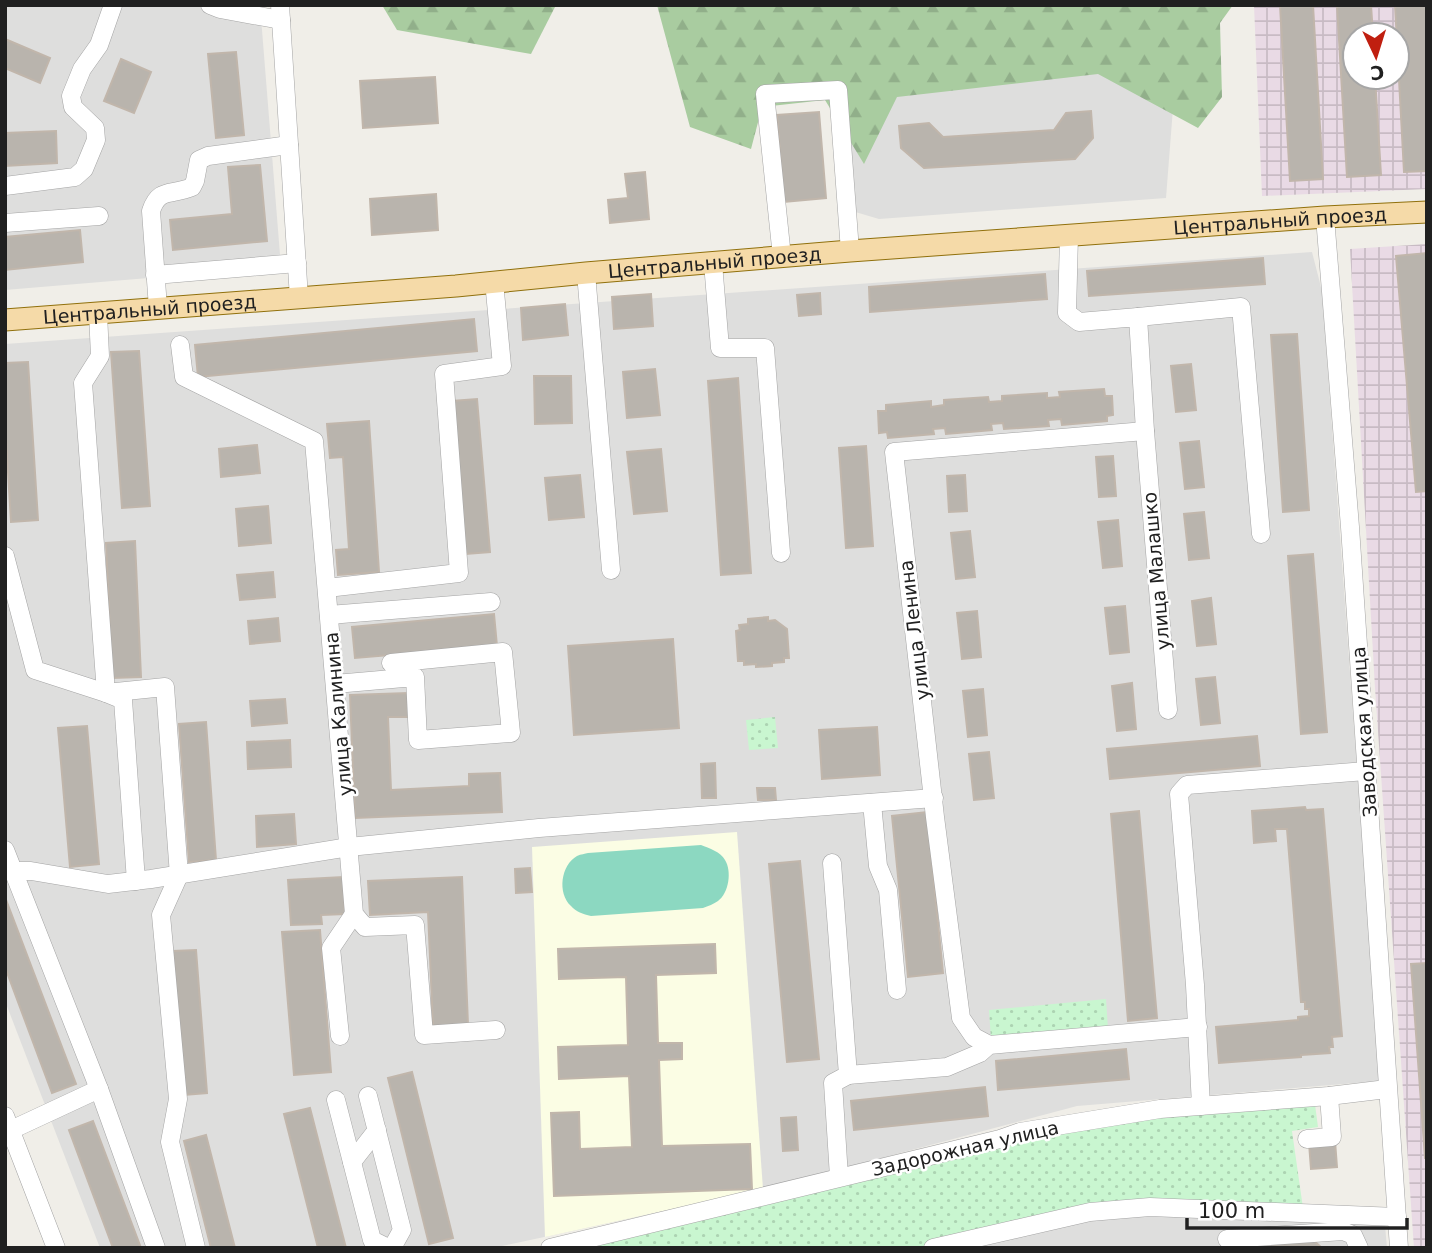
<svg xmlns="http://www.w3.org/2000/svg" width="1432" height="1253" font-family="'DejaVu Sans',sans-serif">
  <defs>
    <pattern id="industrial-grid" width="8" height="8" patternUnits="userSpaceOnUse" patternTransform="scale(1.75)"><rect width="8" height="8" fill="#e9dae5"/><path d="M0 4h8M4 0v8" fill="none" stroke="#c8bbc4"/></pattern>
    <pattern id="forest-firs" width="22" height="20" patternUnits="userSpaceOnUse" patternTransform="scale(1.75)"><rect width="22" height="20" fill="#a9cca0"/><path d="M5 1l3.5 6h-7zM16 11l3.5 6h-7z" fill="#91af8a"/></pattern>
    <pattern id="park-dots" width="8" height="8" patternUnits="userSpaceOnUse" patternTransform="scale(1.75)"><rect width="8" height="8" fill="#c9f6d0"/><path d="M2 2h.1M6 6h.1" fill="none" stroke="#acd3b2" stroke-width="1.8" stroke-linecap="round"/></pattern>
  </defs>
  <rect width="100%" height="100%" fill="#f0eee8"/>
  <g fill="#dededd">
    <polygon points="5,5 260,5 281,267 5,290"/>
    <polygon points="1177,57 1166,198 879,219 852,211 846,84"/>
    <polygon points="1312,252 1322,291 1380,1081 1077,1106 754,1192 493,1248 100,1248 5,1001 5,344"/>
    <polygon points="1128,1213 1385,1225 1387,1248 984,1248 984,1240"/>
  </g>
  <g fill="url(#industrial-grid)" fill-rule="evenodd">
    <path d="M1254 5H1427V189L1262 196ZM1355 35H1397V77H1355Z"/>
    <polygon points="1427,244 1427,1248 1414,1248 1375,688 1350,249"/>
  </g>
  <polygon fill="#fbfde4" points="737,832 763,1189 545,1237 532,847"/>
  <g fill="url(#forest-firs)">
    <polygon points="382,5 556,5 531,54 397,30"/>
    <polygon points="657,5 1233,5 1220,23 1222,97 1198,128 1098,74 897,97 864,164 825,100 762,107 751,149 690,127"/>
  </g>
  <g fill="url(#park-dots)">
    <polygon points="775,717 778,748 749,750 746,720"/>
    <polygon points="1106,999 1108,1029 991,1039 989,1010"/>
    <polygon points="1314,1097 1318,1127 1292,1131 1303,1208 1235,1201 1150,1207 938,1248 539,1248 1000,1139"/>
  </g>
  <path fill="#8cd8c1" d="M701 845C709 848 721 852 725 860 732 871 729 893 718 901 714 904 708 906 703 908L591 916C583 914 576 912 571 906 557 893 561 865 577 856 581 854 585 854 588 853Z"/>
  <g fill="#b9b4ad" stroke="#c1b6ab" stroke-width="2">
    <polygon points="1280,5 1313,5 1323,179 1290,181"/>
    <polygon points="1337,5 1371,5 1373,35 1355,35 1355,77 1375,77 1381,175 1347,177"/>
    <polygon points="1395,5 1427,5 1427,171 1404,172"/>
    <polygon points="5,39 50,58 40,83 5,68"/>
    <polygon points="236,52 244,135 216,138 208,54"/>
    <polygon points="121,59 151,72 134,113 104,101"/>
    <polygon points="435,77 438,123 363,128 360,81"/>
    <polygon points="1091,111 1093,138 1075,159 924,168 901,148 899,126 929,123 943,137 1054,130 1066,113"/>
    <polygon points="819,112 826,198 784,202 777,115"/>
    <polygon points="56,131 57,163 5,166 5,133"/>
    <polygon points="260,165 267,241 173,250 170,220 232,214 228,167"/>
    <polygon points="645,172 649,219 610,223 608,200 628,198 625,174"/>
    <polygon points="436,194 438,230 372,235 370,199"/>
    <polygon points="80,230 83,262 5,270 5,237"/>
    <polygon points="1427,253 1427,491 1416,492 1396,256"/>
    <polygon points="1263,258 1265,284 1089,296 1087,271"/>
    <polygon points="1045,274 1047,299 870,312 869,287"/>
    <polygon points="820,293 821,314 799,316 797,295"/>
    <polygon points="651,294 653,326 614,329 612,297"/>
    <polygon points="565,304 568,335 523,340 521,308"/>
    <polygon points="474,319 477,351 198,377 195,345"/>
    <polygon points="1297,334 1309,510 1283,512 1271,335"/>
    <polygon points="139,351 150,506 122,508 111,352"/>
    <polygon points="28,362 38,520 11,522 5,422 5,363"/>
    <polygon points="1191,364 1196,410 1176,412 1171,366"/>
    <polygon points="655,369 660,415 627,418 623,372"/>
    <polygon points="534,376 571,376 572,423 535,424"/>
    <polygon points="738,378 751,573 721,575 708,381"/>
    <polygon points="1104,389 1105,396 1112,396 1113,415 1107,416 1107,421 1062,425 1061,419 1048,420 1049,426 1004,429 1003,423 991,424 992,430 946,434 945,428 933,429 934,434 888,438 887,432 879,433 878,411 886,411 886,405 931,401 931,407 944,405 944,400 988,397 989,402 1002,401 1002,396 1047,393 1047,398 1060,397 1059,392"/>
    <polygon points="477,399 490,552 466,554 452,401"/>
    <polygon points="369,421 379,572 338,575 336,550 349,549 343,457 330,458 327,424"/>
    <polygon points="1199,441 1204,487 1185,489 1180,443"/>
    <polygon points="257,445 260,473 221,477 219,449"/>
    <polygon points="866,446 873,546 846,548 839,448"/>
    <polygon points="661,449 667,511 634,514 627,452"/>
    <polygon points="1113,456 1116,496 1099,497 1096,457"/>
    <polygon points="580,475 584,517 549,520 545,478"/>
    <polygon points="965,475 967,511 949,512 947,476"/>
    <polygon points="268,506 271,543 239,546 236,509"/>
    <polygon points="1204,512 1209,558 1189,560 1184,514"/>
    <polygon points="1118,520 1122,566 1103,568 1098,522"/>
    <polygon points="970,531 975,577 956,579 951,533"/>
    <polygon points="135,541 141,677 112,678 106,543"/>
    <polygon points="1313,554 1327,732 1301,734 1288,556"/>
    <polygon points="273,572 275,597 240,600 237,575"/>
    <polygon points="1211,598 1216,644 1197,646 1192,601"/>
    <polygon points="1125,606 1129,652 1110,654 1105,608"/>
    <polygon points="977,611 981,657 962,659 957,613"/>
    <polygon points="494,614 497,646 355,658 352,627"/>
    <polygon points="768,617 768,621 775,620 787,629 789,658 784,658 784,662 772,663 772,666 756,667 756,664 744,665 744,661 738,661 736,631 740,630 739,625 748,624 748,619"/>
    <polygon points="278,618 280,641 250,644 248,621"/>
    <polygon points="673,639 679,728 574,735 568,646"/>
    <polygon points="1215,677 1220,723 1201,725 1196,679"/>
    <polygon points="1132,683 1136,729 1117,731 1112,686"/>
    <polygon points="983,689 987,735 968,737 963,691"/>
    <polygon points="408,693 409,717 388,717 391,790 469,786 469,774 500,773 502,812 355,818 350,695"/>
    <polygon points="285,699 287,723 252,726 250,701"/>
    <polygon points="206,722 216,860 189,862 179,724"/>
    <polygon points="87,726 99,864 70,867 58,728"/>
    <polygon points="877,727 880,775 822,779 819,730"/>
    <polygon points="1257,736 1260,766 1110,779 1107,749"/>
    <polygon points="290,740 291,767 248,769 247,742"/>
    <polygon points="989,752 994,798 974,800 969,754"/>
    <polygon points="715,763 716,798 702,798 701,764"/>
    <polygon points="757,788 775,788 776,800 758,800"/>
    <polygon points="1305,807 1306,810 1323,809 1342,1036 1332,1037 1333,1047 1329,1047 1330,1053 1301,1055 1301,1057 1219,1063 1216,1027 1298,1020 1298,1017 1309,1016 1309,1009 1305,1009 1305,1002 1301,1002 1287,829 1275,829 1276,841 1254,843 1252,811"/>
    <polygon points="1139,811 1157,1018 1128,1021 1111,814"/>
    <polygon points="927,812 943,973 908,977 892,816"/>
    <polygon points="294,814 296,844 257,847 256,816"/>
    <polygon points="800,861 819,1059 787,1062 769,864"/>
    <polygon points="530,868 532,892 516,893 515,869"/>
    <polygon points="343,877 345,914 321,915 322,924 291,925 288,880"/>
    <polygon points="462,877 468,1025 433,1026 428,912 370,915 368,881"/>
    <polygon points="5,897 76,1084 52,1093 5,967"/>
    <polygon points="320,930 331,1072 294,1075 282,932"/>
    <polygon points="715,944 716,973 656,975 658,1043 682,1043 682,1059 659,1060 662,1146 750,1144 752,1189 554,1196 551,1113 579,1112 580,1149 632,1147 629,1076 559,1079 558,1047 628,1045 626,977 559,979 558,949"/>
    <polygon points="196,950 207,1093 184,1095 173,951"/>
    <polygon points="1427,963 1427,1158 1425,1158 1411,964"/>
    <polygon points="1126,1049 1129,1079 998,1090 996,1061"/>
    <polygon points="412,1072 453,1238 429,1244 388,1078"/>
    <polygon points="985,1087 988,1116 854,1130 851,1101"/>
    <polygon points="310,1108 346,1248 318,1248 284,1114"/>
    <polygon points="796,1117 798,1150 783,1151 781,1118"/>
    <polygon points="93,1121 141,1248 113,1248 69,1130"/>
    <polygon points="206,1135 235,1248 211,1248 184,1141"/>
    <polygon points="1335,1141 1337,1167 1311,1169 1309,1143"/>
    <polygon points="1313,1240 1322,1248 1240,1248 1240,1245"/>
  </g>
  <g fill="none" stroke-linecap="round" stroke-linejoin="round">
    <g stroke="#a4a4a4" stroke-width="19">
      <g id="minor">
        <polyline points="210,5 220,9 281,20"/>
        <polyline points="280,5 299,298"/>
        <polyline points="5,186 75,177 84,169 96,140 95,128 73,107 71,96 82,69 99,45 113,5"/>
        <polyline points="1325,217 1350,527 1399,1248"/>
        <polyline points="5,223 99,216"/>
        <polyline points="1069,236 1067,313 1079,322 1138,317 1145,431 1168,710"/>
        <polyline points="782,257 765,94 838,90 850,251"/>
        <polyline points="713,263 720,348 765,348 781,553"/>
        <polyline points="586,273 611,570"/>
        <polyline points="155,275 297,263"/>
        <path d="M158 308 151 211C159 187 171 196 192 187L195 181 199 160 208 156 289 145"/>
        <polyline points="98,313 100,356 83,383 106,693 165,687 179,875 161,915 178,1099 170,1142 196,1248"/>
        <polyline points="1138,317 1241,307 1261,534"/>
        <polyline points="180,345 184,377 314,441 354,914 365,927 415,925 424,1035 496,1030"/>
        <polyline points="5,556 35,670 106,693 123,700 136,881"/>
        <polyline points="327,588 459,573 444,374 502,366 494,281"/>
        <polyline points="329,615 491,602"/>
        <polyline points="335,684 415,677 418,740 511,733 503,652 391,663"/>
        <polyline points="872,803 878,866 888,890 897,990"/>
        <polyline points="5,850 99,1089 156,1248"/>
        <polyline points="832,863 848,1075 833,1083 839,1177"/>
        <polyline points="5,871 31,871 108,884 151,879 349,847 539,828 934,798"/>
        <polyline points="340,1036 331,948 354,914"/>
        <polyline points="989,1045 974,1037 961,1018 935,817 894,452 1145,431"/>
        <polyline points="848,1075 947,1067 980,1053 989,1045 1198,1027"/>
        <polyline points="368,1096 402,1230 392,1248"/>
        <polyline points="336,1100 372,1240 388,1248"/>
        <polyline points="1201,1106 1195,985 1179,794 1187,785 1366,771"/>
        <polyline points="5,1116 56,1248"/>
        <polyline points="11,1130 99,1089"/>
        <polyline points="1307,1139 1332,1137 1329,1096"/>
        <polyline points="352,1162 377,1130"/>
        <polyline points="1227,1239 1343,1231 1353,1235 1359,1248"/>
        <polyline points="550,1248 1000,1139 1020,1132 1160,1109 1329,1096 1387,1089"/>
        <polyline points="933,1248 1090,1212 1150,1207 1397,1217"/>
      </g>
    </g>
    <g stroke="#90700c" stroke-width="23">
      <g id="major">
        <path id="s1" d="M5 320 456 286 586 273 850 251 1325 217 1427 212"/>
      </g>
    </g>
    <use href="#minor" stroke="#fff" stroke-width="18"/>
    <use href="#major" stroke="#f5daa8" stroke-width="21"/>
  </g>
  <g text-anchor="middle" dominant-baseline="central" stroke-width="5" stroke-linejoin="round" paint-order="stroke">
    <g font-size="19" fill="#202020" stroke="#fff">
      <text stroke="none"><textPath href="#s1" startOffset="1279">Центральный проезд</textPath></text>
      <text stroke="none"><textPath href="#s1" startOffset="712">Центральный проезд</textPath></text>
      <text stroke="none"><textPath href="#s1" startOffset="145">Центральный проезд</textPath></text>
      <text transform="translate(1156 571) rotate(-95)">улица Малашко</text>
      <text transform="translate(914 630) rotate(-97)">улица Ленина</text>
      <text transform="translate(338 714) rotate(-95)">улица Калинина</text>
      <text transform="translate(1364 732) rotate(-94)">Заводская улица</text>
      <text transform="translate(965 1148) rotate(-13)">Задорожная улица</text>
    </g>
  </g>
  <rect width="1432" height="1253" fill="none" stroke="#202020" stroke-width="14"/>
  <g transform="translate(1376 56) rotate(176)"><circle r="33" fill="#ffffff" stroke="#a6a6a6" stroke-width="2"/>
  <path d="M0-5L12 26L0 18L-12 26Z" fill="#c01f10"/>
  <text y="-10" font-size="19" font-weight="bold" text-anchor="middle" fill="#202020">С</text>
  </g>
  <path d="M1187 1218v10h220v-10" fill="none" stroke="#202020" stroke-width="3.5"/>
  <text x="1198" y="1218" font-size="21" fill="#202020" stroke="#ffffff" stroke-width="5" paint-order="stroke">100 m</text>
</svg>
